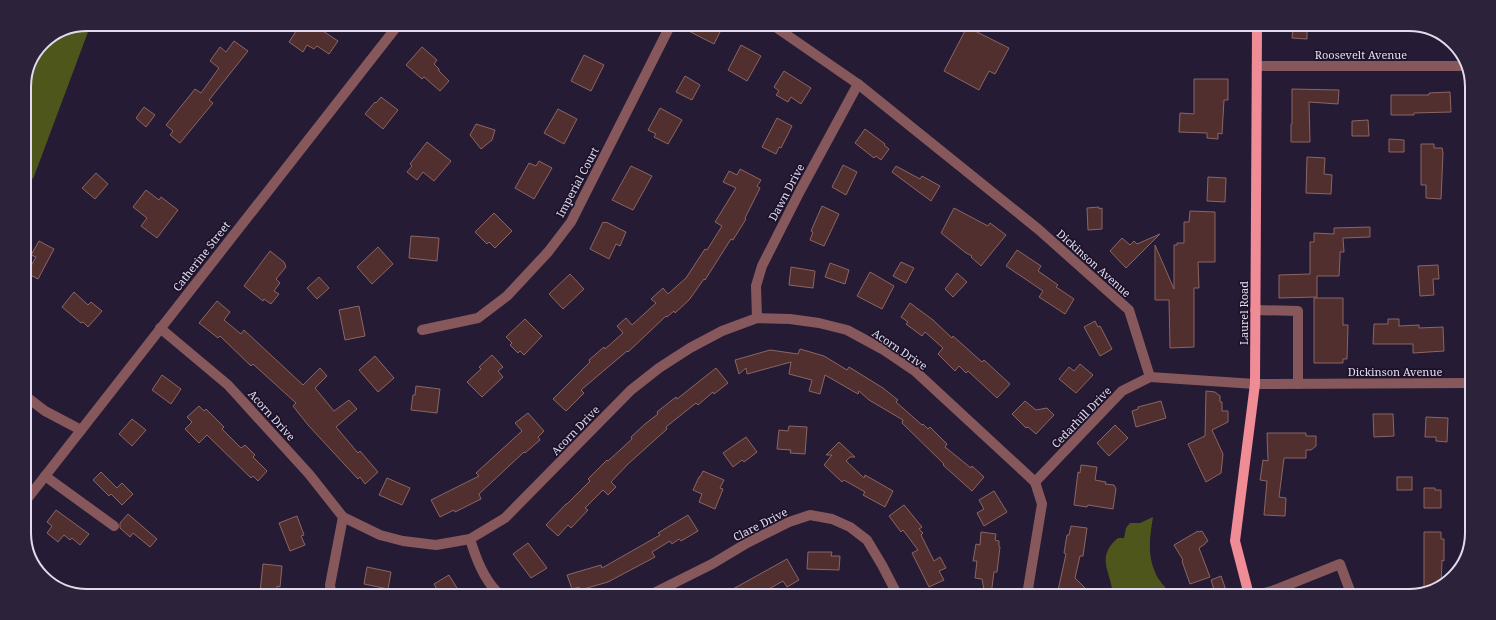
<svg xmlns="http://www.w3.org/2000/svg" width="1496" height="620" font-family="'Noto Serif',serif">
  <rect width="100%" height="100%" fill="#261b35"/>
  <g fill="#4e561c">
    <polygon points="87,24 91,24 33,179 24,173 24,83 43,42"/>
    <path d="M1153 517C1150 536 1147 554 1155 572 1158 581 1166 587 1171 595H1113C1111 571 1095 557 1118 538H1124L1126 528 1130 523H1140Z"/>
  </g>
  <g fill="#512f2f" stroke="#8b6564">
    <polygon points="300,25 314,25 338,41 329,54 317,46 314,49 307,45 303,52 289,42"/>
    <polygon points="679,26 723,26 714,44"/>
    <polygon points="967,27 1009,48 995,74 989,71 979,90 944,71"/>
    <polygon points="1293,28 1307,28 1307,39 1292,38"/>
    <polygon points="234,41 248,51 209,100 213,103 180,143 170,135 173,131 166,125 195,89 201,93 219,68 210,61 220,47 226,52"/>
    <polygon points="741,45 761,56 747,81 728,70"/>
    <polygon points="422,47 437,60 434,64 439,69 439,71 449,81 440,91 424,77 422,79 406,65"/>
    <polygon points="584,55 604,65 591,91 571,81"/>
    <polygon points="784,71 811,88 801,104 791,97 788,102 776,95 779,91 774,87"/>
    <polygon points="685,76 700,85 692,100 676,92"/>
    <polygon points="1194,79 1228,79 1228,100 1224,100 1222,134 1218,133 1218,139 1207,138 1207,133 1179,132 1180,113 1194,114"/>
    <polygon points="1292,89 1339,90 1338,104 1309,102 1310,142 1291,142 1291,124 1292,124"/>
    <polygon points="1450,92 1451,112 1414,113 1414,115 1391,115 1391,95 1429,95 1429,93"/>
    <polygon points="381,97 398,110 383,129 365,114 375,102 376,103"/>
    <polygon points="144,107 155,115 146,127 136,118"/>
    <polygon points="660,108 682,120 668,144 654,137 656,134 648,130"/>
    <polygon points="558,109 577,119 564,144 544,133"/>
    <polygon points="777,118 792,126 781,148 779,147 776,154 762,147"/>
    <polygon points="1368,120 1369,136 1352,136 1352,121"/>
    <polygon points="476,124 495,130 492,140 481,149 470,135"/>
    <polygon points="865,129 885,144 884,145 889,149 881,160 876,156 874,158 855,143"/>
    <polygon points="1389,139 1404,140 1404,152 1389,152"/>
    <polygon points="427,142 451,161 434,181 423,172 417,180 407,172 412,166 410,164"/>
    <polygon points="1421,144 1434,144 1434,148 1442,148 1443,153 1441,199 1426,198 1426,185 1421,185"/>
    <polygon points="1307,157 1325,158 1324,174 1332,175 1331,194 1306,193"/>
    <polygon points="539,161 552,168 534,199 515,188 529,163 536,166"/>
    <polygon points="843,165 857,172 846,195 832,187"/>
    <polygon points="631,166 652,176 633,210 612,200"/>
    <polygon points="896,166 920,179 922,176 940,186 931,201 892,172"/>
    <polygon points="740,169 761,180 757,186 760,188 745,218 746,219 733,240 731,239 705,280 704,279 689,300 675,313 674,311 667,317 666,316 628,352 627,351 581,390 584,393 566,411 553,399 590,362 589,360 604,347 605,349 623,333 617,326 626,318 632,325 656,303 651,299 663,288 668,294 686,278 705,249 707,250 722,226 715,222 736,188 723,182 729,171 737,175"/>
    <polygon points="96,173 108,184 95,199 82,188"/>
    <polygon points="1208,177 1226,178 1225,202 1207,201"/>
    <polygon points="146,190 159,200 161,197 178,210 157,238 141,226 147,218 133,207"/>
    <polygon points="822,206 839,214 824,246 810,240 813,232 811,231"/>
    <polygon points="1099,207 1099,209 1102,208 1102,229 1088,230 1087,208"/>
    <polygon points="954,208 988,226 990,223 1006,235 981,266 971,257 972,256 966,253 941,233"/>
    <polygon points="1190,211 1215,212 1215,262 1198,262 1199,288 1194,288 1194,347 1170,348 1169,300 1155,300 1155,245 1174,289 1174,245 1177,245 1177,243 1184,243 1184,222 1189,222"/>
    <polygon points="494,213 512,231 495,248 489,242 487,244 475,232"/>
    <polygon points="603,222 605,223 606,222 626,232 620,246 616,244 609,259 590,249"/>
    <polygon points="1370,227 1370,237 1343,238 1344,252 1340,252 1340,258 1339,276 1317,276 1317,297 1279,298 1279,275 1310,274 1310,242 1314,242 1314,233 1334,234 1334,228"/>
    <polygon points="1160,234 1126,268 1110,251 1122,238 1130,245 1134,241 1137,244"/>
    <polygon points="411,236 439,238 437,261 409,258"/>
    <polygon points="39,241 54,249 38,279 27,273 36,257 31,255"/>
    <polygon points="378,247 393,264 372,284 357,267"/>
    <polygon points="1017,250 1041,266 1038,271 1058,285 1056,287 1074,299 1065,314 1039,297 1043,291 1006,266"/>
    <polygon points="270,251 284,262 286,267 276,279 280,283 274,291 279,294 271,304 264,299 263,301 244,286"/>
    <polygon points="901,262 914,268 906,283 893,276"/>
    <polygon points="830,263 849,270 845,284 825,277"/>
    <polygon points="1438,265 1439,279 1433,279 1434,295 1420,296 1418,266"/>
    <polygon points="791,267 815,271 813,288 789,285"/>
    <polygon points="870,272 894,286 882,309 857,296"/>
    <polygon points="957,273 967,282 953,297 945,289"/>
    <polygon points="570,274 584,289 563,309 549,294"/>
    <polygon points="319,277 329,288 317,299 307,288"/>
    <polygon points="74,292 88,305 91,302 102,311 88,327 83,322 81,323 62,307"/>
    <polygon points="1314,298 1343,298 1343,325 1348,325 1347,359 1343,359 1343,363 1314,363"/>
    <polygon points="217,301 230,312 224,320 241,334 244,330 303,385 320,368 327,376 315,388 334,411 349,400 357,409 336,427 358,453 360,451 378,472 365,484 360,477 358,479 308,425 293,406 296,403 253,364 251,366 220,336 218,338 199,323"/>
    <polygon points="910,303 933,320 952,338 953,336 982,362 984,360 1010,384 997,398 968,371 966,373 959,366 955,371 938,354 943,348 925,332 922,336 906,324 908,322 901,317"/>
    <polygon points="359,306 365,336 345,340 339,310"/>
    <polygon points="525,319 542,336 524,355 520,351 518,353 510,345 512,343 506,337"/>
    <polygon points="1388,319 1399,319 1399,326 1419,325 1419,328 1443,327 1444,351 1413,353 1413,344 1373,344 1374,324 1388,324"/>
    <polygon points="1095,321 1098,327 1100,326 1112,349 1100,356 1084,327"/>
    <polygon points="800,349 824,356 847,370 849,367 883,388 898,400 896,402 922,425 923,424 928,429 930,427 947,444 945,447 971,468 972,466 984,477 972,491 943,465 944,464 902,423 903,420 869,400 859,391 858,394 825,375 820,394 809,391 812,380 789,374 791,362 747,374 746,368 739,374 735,360 770,350 798,354"/>
    <polygon points="492,355 503,367 498,371 503,377 482,397 467,382 481,369 479,367"/>
    <polygon points="375,356 394,378 378,392 359,370"/>
    <polygon points="1080,364 1093,375 1076,393 1059,379 1069,367 1074,371"/>
    <polygon points="716,368 728,383 714,394 713,392 698,405 696,403 666,427 667,429 628,464 611,482 616,487 608,495 603,490 585,508 588,510 571,528 568,525 558,536 546,525 566,504 567,504 590,481 588,479 607,460 608,461 632,439 631,437 645,424 658,414 657,412 676,397 677,399"/>
    <polygon points="162,375 181,389 171,404 152,390"/>
    <polygon points="416,386 440,389 437,413 411,410 413,395 415,395"/>
    <polygon points="1206,391 1215,392 1220,396 1220,402 1222,402 1222,411 1228,411 1228,422 1212,430 1223,454 1221,473 1206,482 1188,444 1205,436"/>
    <polygon points="1025,401 1036,410 1047,408 1054,415 1036,434 1028,427 1026,428 1012,414"/>
    <polygon points="1161,401 1166,418 1136,427 1132,411 1138,409 1138,407"/>
    <polygon points="199,406 204,411 206,409 224,427 222,429 241,448 245,445 255,455 253,457 267,471 258,481 253,476 251,478 207,435 199,443 185,429 192,422 187,417"/>
    <polygon points="528,413 544,431 538,437 540,440 525,453 524,452 479,494 481,499 455,512 454,510 440,517 431,500 479,476 476,473 522,431 515,423"/>
    <polygon points="1373,414 1393,414 1394,436 1374,437"/>
    <polygon points="1426,417 1448,418 1447,442 1436,441 1436,437 1425,437"/>
    <polygon points="132,419 146,430 132,446 119,434"/>
    <polygon points="1115,425 1128,438 1109,456 1097,443"/>
    <polygon points="789,426 807,427 805,454 790,453 791,450 777,449 779,430 788,431"/>
    <polygon points="1267,433 1306,433 1306,436 1316,436 1316,446 1311,450 1306,450 1306,458 1284,458 1279,497 1286,498 1285,516 1264,515 1267,481 1260,480 1263,460 1268,461"/>
    <polygon points="746,437 757,452 744,462 742,460 733,467 723,453"/>
    <polygon points="839,442 855,457 850,457 846,461 864,478 865,475 893,491 885,507 863,495 865,492 844,480 842,482 824,465 832,455 826,455"/>
    <polygon points="1081,465 1097,467 1095,480 1106,482 1105,484 1114,485 1116,489 1113,509 1088,505 1087,507 1074,505 1078,472 1080,473"/>
    <polygon points="703,471 724,480 720,488 723,489 715,509 699,502 702,494 693,490 699,477 700,477"/>
    <polygon points="101,472 117,488 122,483 133,494 122,505 111,494 109,496 93,480"/>
    <rect x="1397" y="477" width="15" height="13"/>
    <polygon points="387,478 410,488 402,505 379,495"/>
    <polygon points="1424,488 1435,488 1435,490 1441,490 1441,508 1424,508"/>
    <polygon points="994,491 1007,512 984,526 977,513 984,509 979,500"/>
    <polygon points="904,505 922,527 919,529 923,533 921,535 934,561 940,557 946,568 939,571 944,580 929,587 912,553 918,550 903,530 901,532 889,516"/>
    <polygon points="56,510 89,534 80,545 72,538 70,540 64,535 58,542 47,533 52,526 47,522"/>
    <polygon points="128,514 157,539 150,547 133,533 130,537 120,528 120,523"/>
    <polygon points="688,515 698,531 681,541 679,539 672,544 670,541 652,552 655,557 608,582 580,590 579,587 572,589 567,575 601,565 602,568 660,535 658,533"/>
    <polygon points="297,516 304,535 301,536 305,545 290,551 279,523"/>
    <polygon points="1071,526 1087,528 1083,556 1080,556 1075,578 1085,588 1083,595 1057,595 1066,554 1064,553 1067,535 1069,535"/>
    <polygon points="1198,531 1199,532 1202,531 1208,541 1205,543 1205,544 1199,548 1210,577 1190,584 1182,561 1183,560 1174,545"/>
    <polygon points="981,532 996,534 995,540 999,541 999,546 1000,547 997,572 994,572 991,595 985,595 982,579 975,578 977,561 973,561 976,544 980,545"/>
    <polygon points="1424,532 1441,532 1441,539 1444,539 1444,561 1442,560 1441,586 1424,591"/>
    <polygon points="528,543 547,568 531,578 513,554"/>
    <polygon points="808,552 832,552 831,556 840,556 839,570 807,569"/>
    <polygon points="787,559 799,580 787,587 783,581 760,594 724,594"/>
    <polygon points="263,564 282,566 280,587 277,586 277,592 260,592"/>
    <polygon points="367,567 391,572 388,589 364,584"/>
    <polygon points="449,575 460,593 439,593 434,584"/>
    <polygon points="1221,576 1226,590 1215,593 1211,580"/>
  </g>
  <g fill="none" stroke-linecap="round" stroke-linejoin="round">
    <g stroke="#87585b" stroke-width="10">
      <polyline points="774,26 858,84 1038,229 1129,310 1150,377 1255,384 1469,383"/>
      <polyline points="1257,66 1466,66"/>
      <polyline points="1255,310 1298,311 1298,384"/>
      <polyline points="757,318 756,286 762,266 800,191 858,84"/>
      <polyline points="160,328 228,385 309,474 343,517 380,535 403,541 436,545 470,539 505,518 631,390 659,368 690,348 722,331 757,318 790,319 819,323 847,330 884,350 915,371 1035,482"/>
      <polyline points="422,330 478,318 507,296 548,252 571,222 670,26"/>
      <polyline points="24,395 45,411 81,430"/>
      <polyline points="45,476 114,526"/>
      <polyline points="1035,482 1122,391 1150,377"/>
      <polyline points="24,503 398,25"/>
      <path d="M470 539C476 558 483 578 498 593"/>
      <polyline points="1275,590 1340,564 1352,596"/>
      <polyline points="331,592 330,585 343,517"/>
      <polyline points="654,593 712,564 747,543 789,522 810,515 832,519 850,527 867,540 882,565 897,594"/>
      <polyline points="1027,595 1042,504 1035,482"/>
      <polyline points="1257,595 1275,590 1277,596"/>
    </g>
    <polyline stroke="#ef8c95" stroke-width="10" points="1249,595 1235,541 1255,384 1257,28"/>
  </g>
  <g text-anchor="middle" dominant-baseline="central" stroke-width="3.5" stroke-linejoin="round" paint-order="stroke">
    <g font-size="11" fill="#e2dbed" stroke="#1c122a">
      <text x="1361" y="54">Roosevelt Avenue</text>
      <text transform="translate(577 182) rotate(-62)">Imperial Court</text>
      <text transform="translate(786 192) rotate(-62)">Dawn Drive</text>
      <text transform="translate(201 256) rotate(-52)">Catherine Street</text>
      <text transform="translate(1094 263) rotate(42)">Dickinson Avenue</text>
      <text transform="translate(1243 313) rotate(-90)">Laurel Road</text>
      <text transform="translate(900 349) rotate(34)">Acorn Drive</text>
      <text x="1395" y="371">Dickinson Avenue</text>
      <text transform="translate(272 415) rotate(48)">Acorn Drive</text>
      <text transform="translate(1081 417) rotate(-46)">Cedarhill Drive</text>
      <text transform="translate(575 430) rotate(-46)">Acorn Drive</text>
      <text transform="translate(760 524) rotate(-27)">Clare Drive</text>
    </g>
  </g>
  <path d="M0 0H1496V620H0ZM87 31H1409A56 56 0 0 1 1465 87V533A56 56 0 0 1 1409 589H87A56 56 0 0 1 31 533V87A56 56 0 0 1 87 31Z" fill="#2c223a" fill-rule="evenodd"/>
  <path fill="none" stroke="#e2dbed" stroke-width="2" d="M87 31H1409A56 56 0 0 1 1465 87V533A56 56 0 0 1 1409 589H87A56 56 0 0 1 31 533V87A56 56 0 0 1 87 31Z"/>
</svg>
